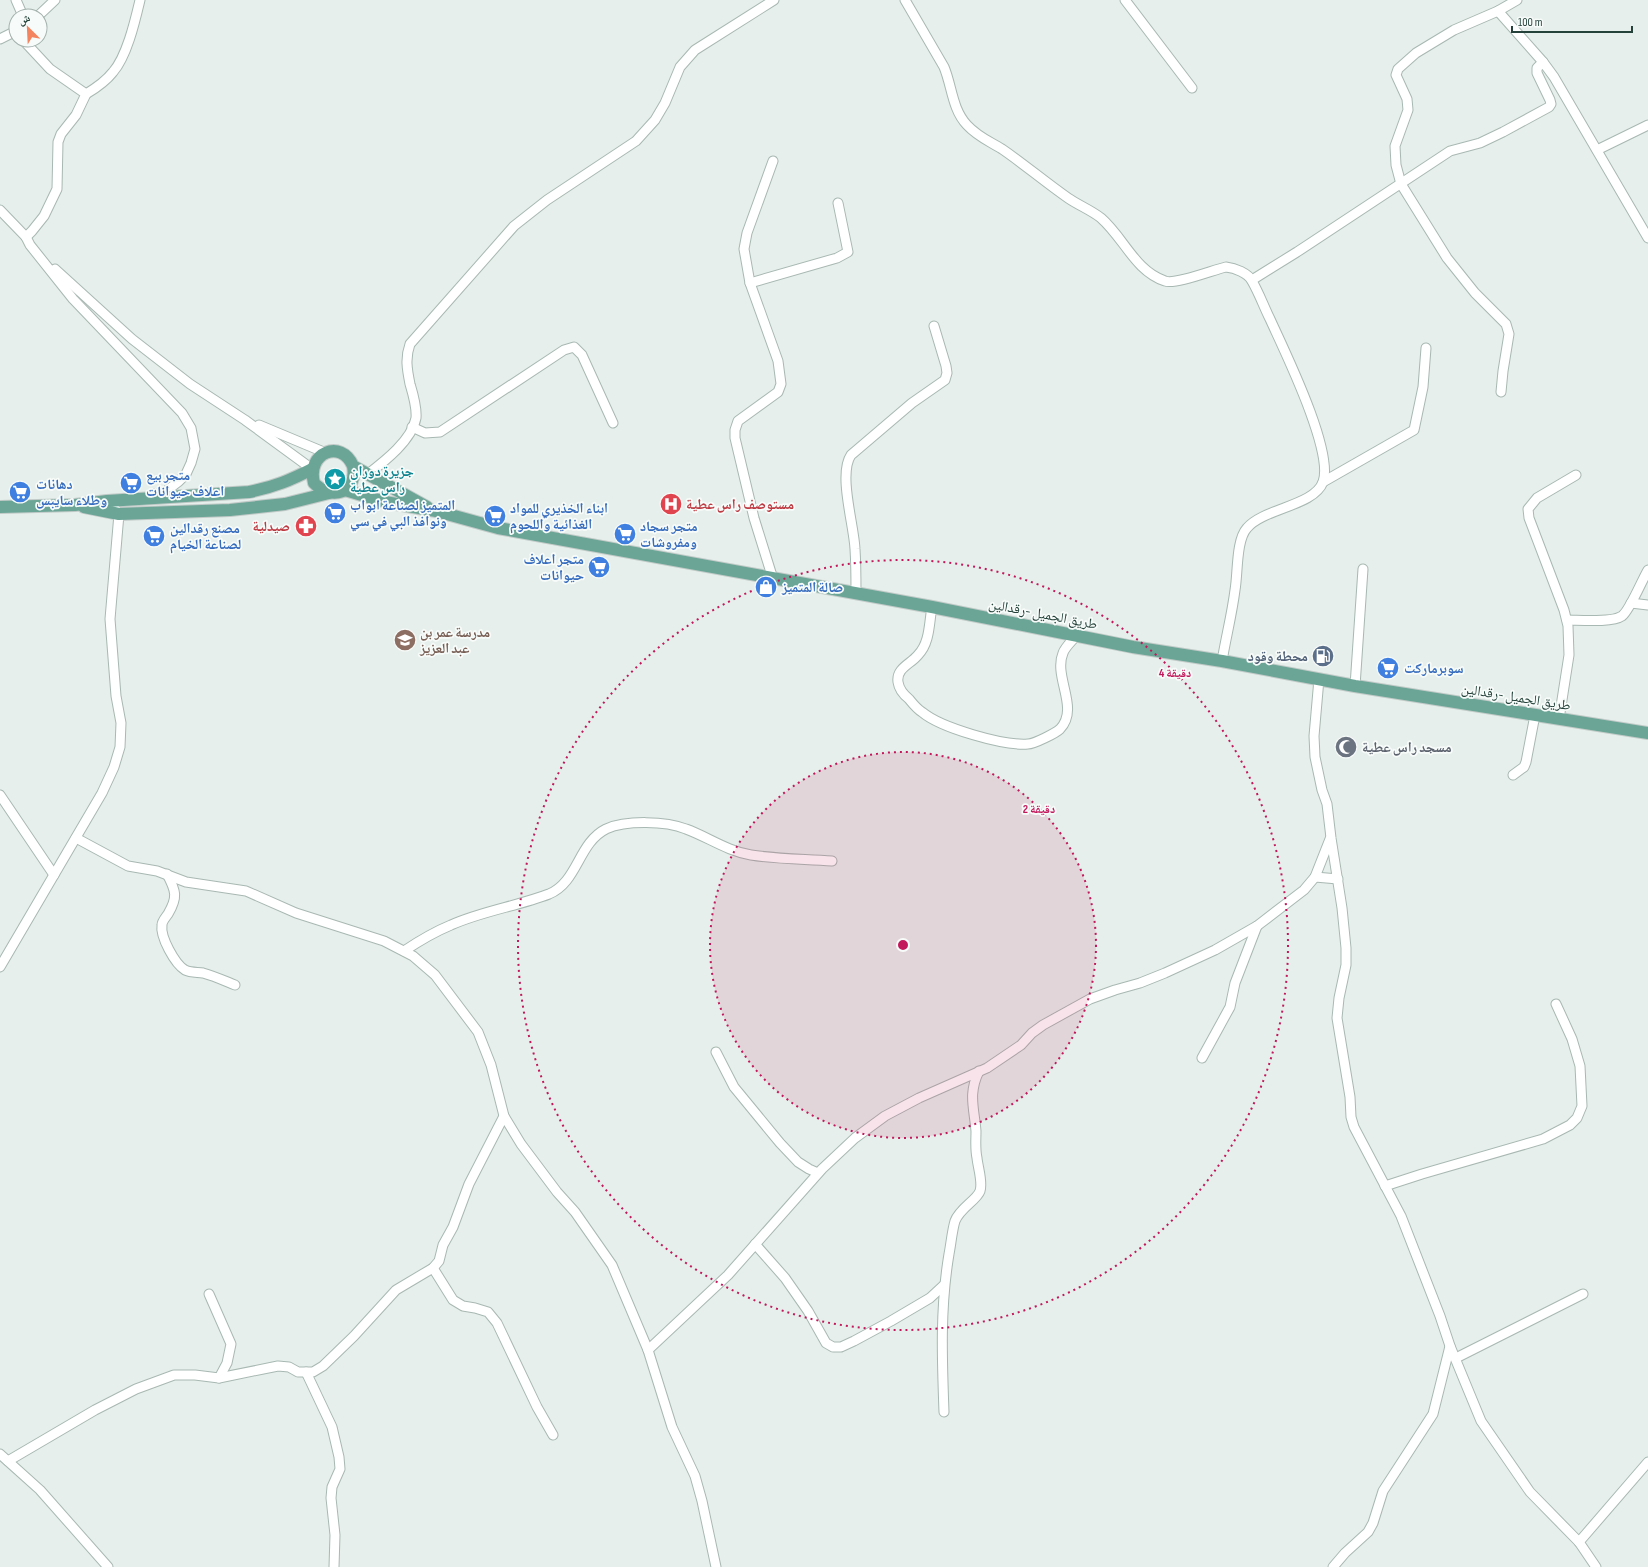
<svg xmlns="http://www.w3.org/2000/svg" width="1648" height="1567" font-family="'Sofia Sans Condensed','Noto Naskh Arabic',sans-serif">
  <rect width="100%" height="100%" fill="#e6efeb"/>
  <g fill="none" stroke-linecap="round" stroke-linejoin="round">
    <g stroke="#a8b8b2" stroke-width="11">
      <g id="minor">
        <polyline points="16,0 23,16"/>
        <path d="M905 0 944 67C952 86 952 109 967 125 978 137 989 141 1002 149 1024 164 1045 182 1068 198 1078 205 1091 210 1101 218 1124 238 1135 271 1165 281 1175 285 1213 270 1226 267 1235 268 1248 273 1252 281 1259 293 1264 307 1270 319 1284 350 1334 451 1323 482 1314 506 1264 508 1247 528 1236 540 1238 573 1235 590 1232 614 1226 637 1222 661"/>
        <polyline points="1125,0 1192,88"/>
        <polyline points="1498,11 1543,62 1554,77 1648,238"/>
        <polyline points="38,16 55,0"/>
        <polyline points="0,39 16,31"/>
        <polyline points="23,40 50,69 86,94 76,115 61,134 58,142 57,189 44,216 32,231 26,237"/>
        <path d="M86 94C96 88 106 81 113 72 127 56 135 21 140 0"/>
        <polyline points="1597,150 1648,125"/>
        <polyline points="0,210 26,237 30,245 73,299 182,413 191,428 195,449 191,463 186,474 178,482 165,492 155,494"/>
        <polyline points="55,269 132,339 190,384 245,420 312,469"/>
        <polyline points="1252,280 1297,252 1450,151 1480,143 1503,132 1549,107 1551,104 1550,100 1537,73 1537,68 1543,62"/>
        <polyline points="750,283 837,258 848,252 838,203"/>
        <polyline points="1501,392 1503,371 1509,334 1506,324 1475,293 1447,258 1401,184 1396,165 1395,146 1408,110 1407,99 1396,75 1398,69 1416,53 1454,30 1498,11 1517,0"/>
        <polyline points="259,425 326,453"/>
        <polyline points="412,427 425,433 440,432 564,350 574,347 582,355 613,423"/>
        <path d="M368 474C385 461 412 440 416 418 417 407 413 394 410 384 407 369 405 358 410 344L514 226 547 200 636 141 655 120 665 103 680 67 695 50 774 0"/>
        <polyline points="1323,482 1414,430 1423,387 1426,348"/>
        <polyline points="773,579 754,518 735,438 735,430 738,421 778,392 781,384 778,361 750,283 744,249 747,233 773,161"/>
        <path d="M856 593C856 578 856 564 855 549 854 525 838 474 851 455L912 403 945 380 947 373 946 366 934 326"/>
        <polyline points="1631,603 1648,605"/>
        <path d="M932 607C929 623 930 643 918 655 911 664 896 668 898 682 899 689 904 695 909 699 913 704 917 709 922 712 941 728 1004 746 1028 744 1034 744 1056 733 1060 729 1080 708 1053 677 1063 653 1065 647 1072 641 1076 636"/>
        <path d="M1567 620C1579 620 1612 623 1622 616 1630 610 1642 580 1648 570"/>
        <polyline points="1319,679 1314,736 1315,757 1322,790 1327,804 1331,838 1342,908 1346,948 1346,965 1339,998 1337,1018 1350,1097 1351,1117 1354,1127 1401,1216 1440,1316 1450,1346 1481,1421 1530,1492 1579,1542 1596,1567"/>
        <polyline points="1355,686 1363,569"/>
        <polyline points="1559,719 1569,655 1568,626 1564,610 1529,518 1528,509 1537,498 1576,475"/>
        <polyline points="1513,775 1524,767 1526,762 1535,715"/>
        <polyline points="0,795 54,875"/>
        <polyline points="76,838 128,866 157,871 186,882 246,891 296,913 384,941 413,956 435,975 478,1032 491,1065 504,1116 521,1144 557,1192 575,1212 612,1265 648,1350 672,1427 695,1476 702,1501 716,1567"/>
        <path d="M167 874C176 891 178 897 168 914 166 917 162 921 162 925 160 937 175 964 185 970 191 973 198 972 203 973 214 976 225 981 235 985"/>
        <polyline points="1315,877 1338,879"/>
        <path d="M404 951C419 941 434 932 451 925 482 911 518 906 549 894 578 882 578 843 606 829 626 820 666 821 686 829 708 837 727 851 751 855 777 859 805 859 832 861"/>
        <polyline points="0,967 102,793 114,767 120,747 121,723 116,696 110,619 119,514 116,510"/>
        <polyline points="716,1052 734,1087 780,1143 798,1162 809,1169 818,1173"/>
        <polyline points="1202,1058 1230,1007 1235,983 1257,926"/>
        <polyline points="1385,1186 1422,1174 1543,1139 1570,1125 1577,1118 1582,1106 1580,1066 1572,1039 1556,1004"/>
        <polyline points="755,1244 785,1278 808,1311 826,1343 833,1347 841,1347 854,1341 891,1321 930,1298 944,1285"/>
        <polyline points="433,1268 453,1300 463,1306 475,1308 488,1312 497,1323 537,1407 553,1435"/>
        <polyline points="209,1294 231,1344 227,1363 219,1378"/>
        <polyline points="648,1350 728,1275 822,1169 855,1138 885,1116 919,1098 987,1068 1021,1045 1032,1033 1043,1025 1090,999 1115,990 1140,983 1165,973 1215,950 1257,926 1304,890 1315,877 1330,839"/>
        <polyline points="1456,1358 1583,1294"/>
        <polyline points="306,1372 332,1427 339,1457 340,1469 332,1487 331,1498 335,1535 334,1567"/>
        <path d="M944 1412C942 1358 940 1308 949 1254 951 1244 952 1231 955 1221 960 1208 977 1200 980 1191 983 1182 978 1168 977 1158 975 1149 976 1140 976 1131 974 1107 968 1094 979 1071"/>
        <polyline points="0,1454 40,1490 108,1567"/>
        <polyline points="8,1461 95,1410 136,1389 174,1375 195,1375 219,1378 278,1366 289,1367 298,1372 313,1372 323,1366 354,1336 396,1290 433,1268 439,1261 443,1245 453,1227 469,1184 504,1116"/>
        <polyline points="1579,1542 1648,1462"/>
        <polyline points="1333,1567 1345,1553 1368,1532 1373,1523 1383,1491 1433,1414 1450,1346"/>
      </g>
    </g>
    <g stroke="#c2cac8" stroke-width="14">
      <g id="major">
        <path d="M353 466C358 493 331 501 314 483 306 453 341 438 353 466L427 507"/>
        <polyline points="345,490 385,502 436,511 498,528 932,607 1133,647 1222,661 1355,686 1648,733"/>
        <path d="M0 507 75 505 107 501 249 492C274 487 291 480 312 469"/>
        <polyline points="84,507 119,514 230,510 285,504 329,493"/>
      </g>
    </g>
    <use href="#minor" stroke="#fff" stroke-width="9"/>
    <use href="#major" stroke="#6aa596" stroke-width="12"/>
  </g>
  <circle cx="903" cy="945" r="193" fill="#c2185b" fill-opacity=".12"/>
  <g fill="none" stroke="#c2185b" stroke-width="2" stroke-dasharray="2 4">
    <circle cx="903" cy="945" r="193"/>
    <circle cx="903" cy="945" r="385"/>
  </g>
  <defs>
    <g id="sight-disc" transform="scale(1.15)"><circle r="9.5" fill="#0f9aa8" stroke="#f7fbf9"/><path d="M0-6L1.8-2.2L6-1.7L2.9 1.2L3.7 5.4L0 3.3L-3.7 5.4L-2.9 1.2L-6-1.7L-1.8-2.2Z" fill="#fff"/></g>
    <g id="supermarket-disc" transform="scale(1.15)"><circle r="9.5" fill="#3f7fe0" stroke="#f7fbf9"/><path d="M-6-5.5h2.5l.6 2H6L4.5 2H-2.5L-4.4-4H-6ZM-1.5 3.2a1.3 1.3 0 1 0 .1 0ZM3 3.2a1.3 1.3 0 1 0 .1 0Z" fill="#fff"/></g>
    <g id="hospital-disc" transform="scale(1.15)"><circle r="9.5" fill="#e0444e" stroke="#f7fbf9"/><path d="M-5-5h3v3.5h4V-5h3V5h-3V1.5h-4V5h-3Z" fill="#fff"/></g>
    <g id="pharmacy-disc" transform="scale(1.15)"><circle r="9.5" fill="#e0444e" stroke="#f7fbf9"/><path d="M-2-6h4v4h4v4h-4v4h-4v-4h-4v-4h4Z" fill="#fff"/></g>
    <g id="shop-disc" transform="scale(1.15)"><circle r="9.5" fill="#3f7fe0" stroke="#f7fbf9"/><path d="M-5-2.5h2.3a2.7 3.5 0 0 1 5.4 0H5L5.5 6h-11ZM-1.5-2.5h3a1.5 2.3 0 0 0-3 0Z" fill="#fff"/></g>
    <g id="school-disc" transform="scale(1.15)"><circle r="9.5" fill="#8d6e63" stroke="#f7fbf9"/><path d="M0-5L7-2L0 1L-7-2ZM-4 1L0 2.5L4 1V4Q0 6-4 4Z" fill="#fff"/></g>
    <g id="fuel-disc" transform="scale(1.15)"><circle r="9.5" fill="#5c6f8a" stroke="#f7fbf9"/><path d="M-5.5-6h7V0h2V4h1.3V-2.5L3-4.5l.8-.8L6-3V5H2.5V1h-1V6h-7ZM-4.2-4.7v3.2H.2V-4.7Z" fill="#fff"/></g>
    <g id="mosque-disc" transform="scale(1.15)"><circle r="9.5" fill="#6b7280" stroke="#f7fbf9"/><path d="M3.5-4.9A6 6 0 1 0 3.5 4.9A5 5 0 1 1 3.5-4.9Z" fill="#fff"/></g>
  </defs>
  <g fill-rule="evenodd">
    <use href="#sight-disc" x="335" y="479"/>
    <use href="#supermarket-disc" x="131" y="483"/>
    <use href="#supermarket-disc" x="20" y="492"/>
    <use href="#hospital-disc" x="671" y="504"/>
    <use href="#supermarket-disc" x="335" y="513"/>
    <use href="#supermarket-disc" x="495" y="516"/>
    <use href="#pharmacy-disc" x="306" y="526"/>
    <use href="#supermarket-disc" x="625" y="534"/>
    <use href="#supermarket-disc" x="154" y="536"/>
    <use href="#supermarket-disc" x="599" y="567"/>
    <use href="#shop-disc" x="766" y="587"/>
    <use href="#school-disc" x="405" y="640"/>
    <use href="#fuel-disc" x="1323" y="656"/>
    <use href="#supermarket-disc" x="1388" y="668"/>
    <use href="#mosque-disc" x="1346" y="747"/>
  </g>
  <g text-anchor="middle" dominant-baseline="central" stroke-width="3.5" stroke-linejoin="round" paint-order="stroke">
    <g font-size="14" font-weight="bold" fill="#0d838f" stroke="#f7fbf9" text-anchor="start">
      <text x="350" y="471">جزيرة دوران<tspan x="350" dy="16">راس عطية</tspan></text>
    </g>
    <g font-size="14" font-weight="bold" fill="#366cbe" stroke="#f7fbf9" text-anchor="start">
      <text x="146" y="475">متجر بيع<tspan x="146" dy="16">اعلاف حيوانات</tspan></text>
      <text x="36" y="484">دهانات<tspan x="36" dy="16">وطلاء سايبس</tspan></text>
      <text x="350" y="505">المتميز لصناعة ابواب<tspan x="350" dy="16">ونوافذ البي في سي</tspan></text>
      <text x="510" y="508">ابناء الخذيري للمواد<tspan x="510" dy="16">الغذائية واللحوم</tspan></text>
      <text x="640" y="526">متجر سجاد<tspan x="640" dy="16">ومفروشات</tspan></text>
      <text x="170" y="528">مصنع رقدالين<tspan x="170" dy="16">لصناعة الخيام</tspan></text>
      <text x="584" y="559" text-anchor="end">متجر اعلاف<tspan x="584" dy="16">حيوانات</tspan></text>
      <text x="782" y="587">صالة المتميز</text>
      <text x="1404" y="668">سوبرماركت</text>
    </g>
    <g font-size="14" font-weight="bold" fill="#be3a42" stroke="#f7fbf9" text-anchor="start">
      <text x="686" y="504">مستوصف راس عطية</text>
      <text x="290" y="526" text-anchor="end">صيدلية</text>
    </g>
    <g font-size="14" fill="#24423a" stroke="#f7fbf9">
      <text transform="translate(1043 614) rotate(11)">طريق الجميل -رقدالين</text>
      <text transform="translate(1516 697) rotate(9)">طريق الجميل -رقدالين</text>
    </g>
    <g font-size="14" font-weight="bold" fill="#785e54" stroke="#f7fbf9" text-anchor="start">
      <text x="420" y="632">مدرسة عمر بن<tspan x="420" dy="16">عبد العزيز</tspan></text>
    </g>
    <g font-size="14" font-weight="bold" fill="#4e5e75" stroke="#f7fbf9" text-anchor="end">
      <text x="1308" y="656">محطة وقود</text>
    </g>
    <g font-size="14" font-weight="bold" fill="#5b616d" stroke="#f7fbf9" text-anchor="start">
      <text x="1362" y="747">مسجد راس عطية</text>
    </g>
  </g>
  <circle cx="903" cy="945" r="6" fill="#c2185b" stroke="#f7fbf9" stroke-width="2"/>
  <g font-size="12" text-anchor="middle" font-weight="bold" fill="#c2185b" stroke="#f7fbf9" stroke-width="3.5" stroke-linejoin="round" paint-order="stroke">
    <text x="1175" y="677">4 دقيقة</text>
    <text x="1039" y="813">2 دقيقة</text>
  </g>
  <g transform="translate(28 28) rotate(336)"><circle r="19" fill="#f7fbf9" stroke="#a3b1ad"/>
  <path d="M0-3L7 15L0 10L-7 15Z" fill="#f4845f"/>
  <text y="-6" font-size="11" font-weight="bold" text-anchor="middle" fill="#24423a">ش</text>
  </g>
  <path d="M1512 26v6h120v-6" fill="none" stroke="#24423a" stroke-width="2"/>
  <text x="1518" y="26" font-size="12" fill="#24423a" stroke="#f7fbf9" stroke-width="3" paint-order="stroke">100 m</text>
</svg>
